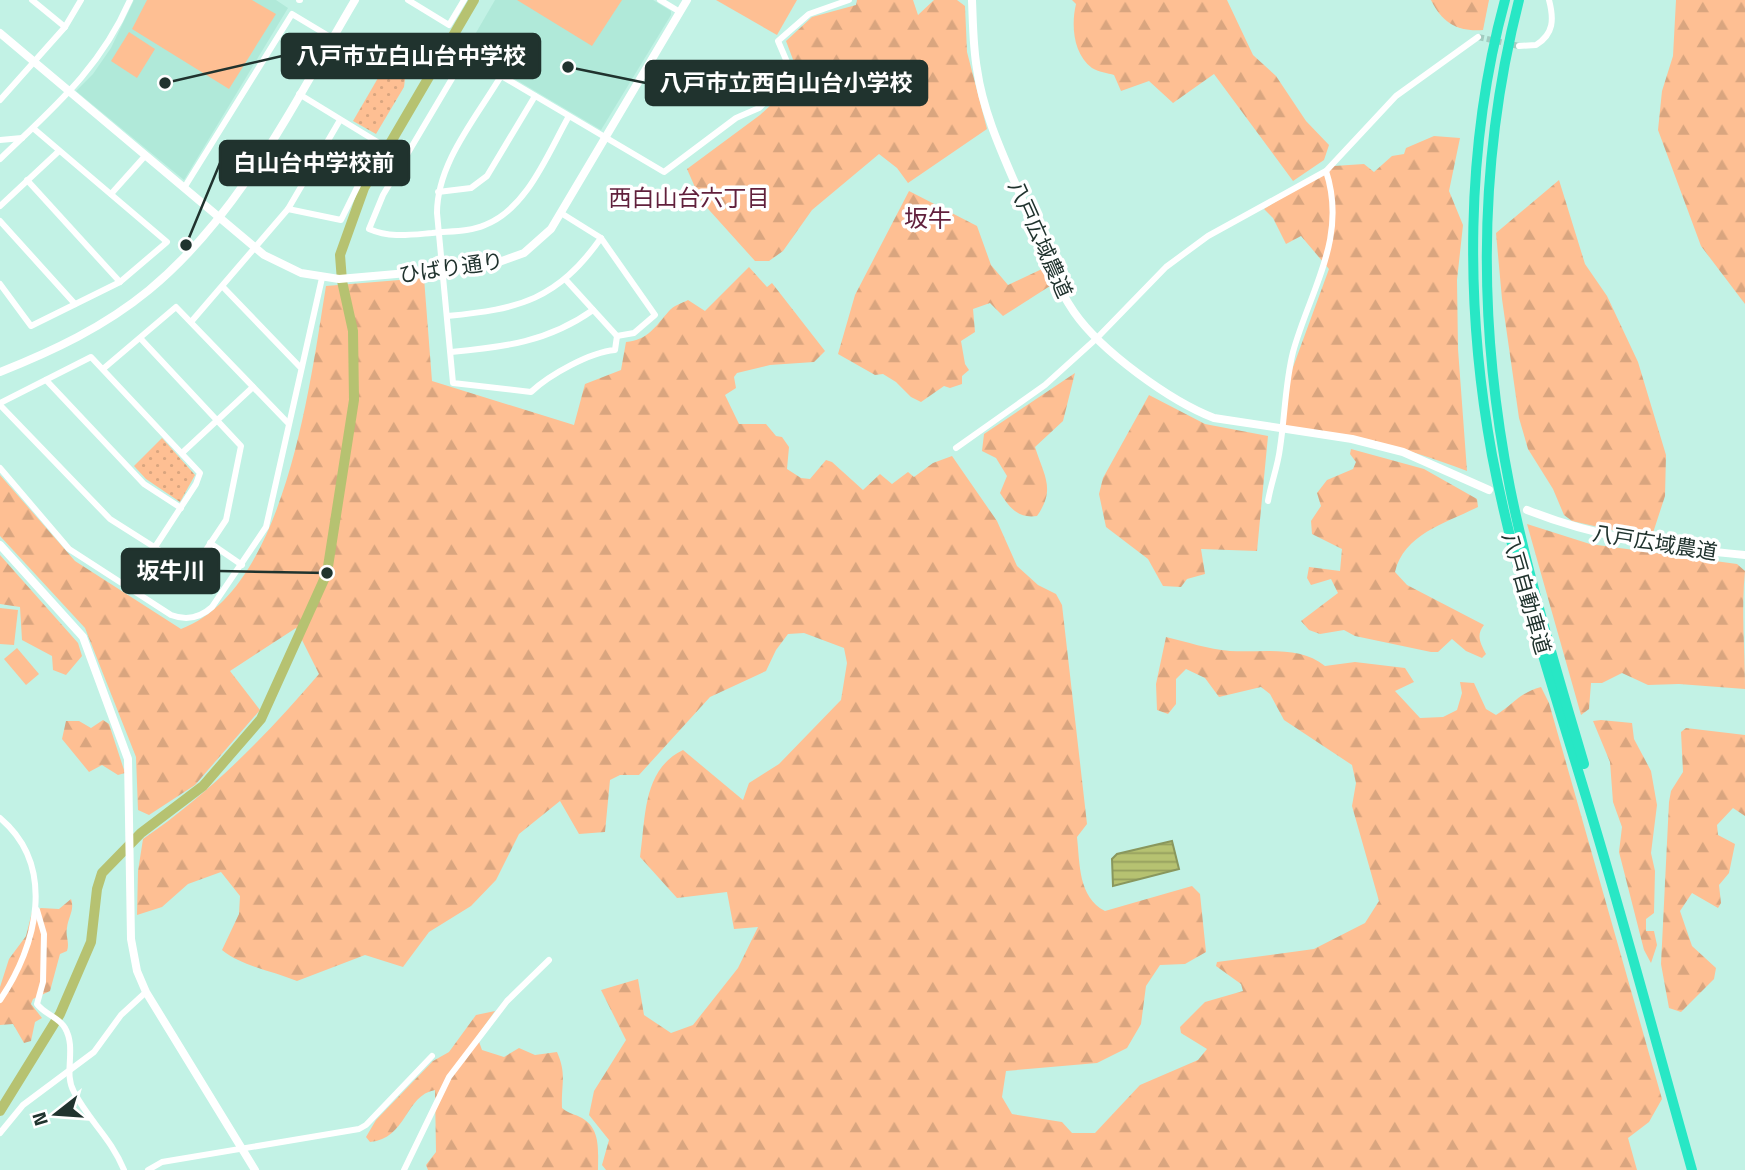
<svg xmlns="http://www.w3.org/2000/svg" width="1745" height="1170" font-family="'Titillium Web','Noto Sans JP',sans-serif">
  <defs>
    <pattern id="grass-dots" width="8" height="8" patternUnits="userSpaceOnUse" patternTransform="scale(1.75)"><rect width="8" height="8" fill="#febf93"/><path d="M2 2h.1M6 6h.1" fill="none" stroke="#d9a57f" stroke-width="1.8" stroke-linecap="round"/></pattern>
    <pattern id="forest-firs" width="22" height="20" patternUnits="userSpaceOnUse" patternTransform="scale(1.75)"><rect width="22" height="20" fill="#febf93"/><path d="M5 1l3.5 6h-7zM16 11l3.5 6h-7z" fill="#d9a57f"/></pattern>
    <pattern id="water-rules" width="6" height="5" patternUnits="userSpaceOnUse" patternTransform="scale(1.75)"><rect width="6" height="5" fill="#b6c271"/><path d="M0 2.5h6" fill="none" stroke="#949e5d"/></pattern>
  </defs>
  <rect width="100%" height="100%" fill="#c2f2e5"/>
  <g fill="#b0e9d9">
    <polygon points="134,0 276,0 288,8 184,180 76,91 93,74 111,48"/>
    <polygon points="495,0 653,0 671,11 671,15 601,130 466,50"/>
  </g>
  <g fill="url(#grass-dots)">
    <polygon points="385,66 405,79 404,87 376,134 353,121"/>
    <polygon points="162,438 195,475 180,502 146,479 134,466"/>
  </g>
  <g fill="url(#forest-firs)">
    <polygon points="857,0 913,0 918,15 934,0 957,0 965,6 967,52 987,129 908,183 897,168 879,154 812,210 783,251 769,261 755,261 701,201 687,169 760,115 800,78 786,41 812,17 856,5"/>
    <path d="M1072 0H1227L1253 55 1276 76 1306 121 1329 145 1324 160 1293 181 1214 74 1173 103 1149 81 1121 91 1114 75C1108 73 1098 72 1092 68 1073 54 1071 25 1076 4Z"/>
    <path d="M1431 0H1489L1483 30C1458 32 1442 23 1431 0Z"/>
    <polygon points="1676,0 1745,0 1745,304 1701,246 1658,130 1662,91 1673,56"/>
    <path d="M1434 136 1460 138 1449 191 1463 225 1457 280 1458 349 1467 471C1399 445 1354 435 1281 427L1285 389 1329 269 1301 236 1286 244 1273 218 1264 209 1334 166 1364 164 1374 172 1392 156 1404 154 1406 148Z"/>
    <polygon points="1559,180 1585,264 1607,296 1638,362 1666,455 1665,496 1651,539 1572,521 1564,515 1553,489 1528,449 1519,418 1502,299 1496,233"/>
    <polygon points="909,191 977,226 991,265 1008,285 1042,269 1050,286 1003,316 990,303 973,309 975,332 961,341 965,364 969,370 962,376 962,384 950,388 944,386 921,402 911,397 896,382 883,374 875,375 838,354 855,295"/>
    <path d="M749 267 767 287 772 283 825 351 814 362 770 365 737 373 734 377 736 388 725 395 739 424H766L776 436 782 437 789 447 787 469 801 478 810 479 826 460 832 462 863 490 880 474 892 484 908 472 914 477 933 463 952 456 997 521 1017 566 1038 585 1056 594 1062 605 1087 824 1077 837C1080 864 1078 897 1105 911L1192 886 1200 894 1206 952 1185 964 1160 965 1146 986 1141 1024 1127 1048 1097 1063 1006 1071 1002 1097 1012 1114 1062 1122 1072 1133H1095L1140 1085 1198 1060 1207 1049 1181 1033 1180 1027 1205 1002 1243 991 1241 984 1216 966 1217 962 1314 949 1365 923 1379 901 1352 806 1356 783 1352 765 1284 720 1270 694 1261 687 1219 697 1205 678 1186 669 1176 679V704L1168 714 1157 710 1156 684 1166 637C1187 642 1208 649 1230 651 1262 653 1299 645 1325 666L1355 662 1405 668 1414 682 1395 691 1420 718 1443 717 1457 710 1462 693 1460 682 1474 683 1486 709 1496 715C1514 704 1519 693 1541 687L1549 703 1662 1099 1649 1122 1628 1138 1637 1170H606L602 1165 609 1140 589 1115 594 1091 626 1040 601 990 638 979 644 1015 671 1033 693 1025 738 968 758 927 734 929 727 892 677 898 640 857C646 818 642 770 683 750L743 800 749 783 779 764 841 700 847 663 844 648 804 633 788 634 776 650 766 671 710 697 639 775H620L610 780 605 832 579 834 560 801 519 834 496 880 471 906 429 932 403 967 365 955 297 981C273 971 241 966 222 950L239 914 240 896 221 872 188 884 162 907 137 915 138 871 143 839C209 794 267 735 319 674L296 628 230 671 260 710 195 785 149 815 138 810 136 757 85 628 0 536V475L75 561 181 629C286 590 310 383 326 286L424 278 432 381 574 425 585 384 621 370 626 342C648 340 655 327 669 311 673 306 682 303 688 300L705 311Z"/>
    <path d="M1075 373 1063 421 1035 447C1044 476 1056 489 1037 516 1018 519 1009 507 1000 493L1007 476 996 458 982 451 984 434Z"/>
    <polygon points="1149,395 1205,424 1268,436 1257,551 1201,549 1205,574 1187,579 1181,587 1163,586 1148,559 1106,527 1099,494 1103,478"/>
    <path d="M1351 449 1424 469 1477 499 1478 507C1446 523 1404 534 1395 572L1407 585 1484 625C1476 635 1480 643 1486 654L1482 658 1466 651 1452 639 1438 652H1431L1355 636 1344 630 1320 634 1309 630 1301 621 1338 593 1331 579 1311 585 1307 578 1309 567 1340 571 1342 549 1312 534 1311 521 1321 506 1317 493 1327 480 1353 469 1356 462 1350 454Z"/>
    <path d="M1527 524 1590 544 1737 564 1745 571C1741 611 1745 648 1745 689L1679 684 1648 685 1622 673 1602 683H1591L1589 709 1581 715Z"/>
    <polygon points="0,555 78,643 82,656 66,675 53,670 52,656 22,640 20,607 0,604"/>
    <polygon points="103,720 109,724 125,773 118,775 102,765 89,772 62,739 66,721 79,721 91,728"/>
    <polygon points="1601,720 1632,723 1634,739 1651,771 1657,805 1651,853 1655,871 1654,913 1646,919 1646,931 1654,931 1657,945 1651,963 1644,950 1619,852 1622,827 1613,802 1610,762 1593,721"/>
    <polygon points="1686,728 1745,735 1745,816 1733,808 1717,825 1718,835 1735,844 1729,873 1719,885 1721,903 1718,908 1692,893 1680,911 1692,946 1716,968 1714,979 1681,1012 1669,1008 1661,964 1669,802 1671,791 1683,772 1681,732"/>
    <path d="M71 899C75 910 68 917 67 928 65 936 70 942 67 951L60 954 50 991 33 999 31 1004 42 1018 35 1022 31 1041 24 1043 13 1024 0 1025V987L9 959 26 936 32 912 41 908 59 909Z"/>
    <path d="M495 1011 477 1036 482 1050 504 1057 519 1048 535 1055 557 1052C567 1075 561 1083 562 1108 569 1114 575 1114 582 1118 601 1129 598 1151 598 1170H428L426 1165 436 1152 435 1090C405 1095 407 1139 370 1142L366 1137 376 1120 433 1061 449 1052 476 1015Z"/>
  </g>
  <g fill="#febf93">
    <polygon points="147,0 252,0 276,14 229,89 132,29"/>
    <polygon points="517,0 622,0 592,46"/>
    <polygon points="716,0 797,0 777,35"/>
    <polygon points="129,32 155,49 137,78 111,61"/>
    <polygon points="0,608 18,610 14,645 0,644"/>
    <polygon points="17,648 39,674 26,685 4,659"/>
  </g>
  <polygon fill="url(#water-rules)" stroke="#89975d" stroke-width="2" points="1172,841 1179,869 1113,886 1112,859 1117,854"/>
  <g fill="none" stroke-linecap="round" stroke-linejoin="round">
    <polyline stroke="#b6c271" stroke-width="10" points="0,1111 60,1014 91,942 97,889 102,873 141,833 203,786 261,719 327,573 354,400 353,331 342,281 340,255 364,188 474,0"/>
    <polyline stroke="#a2ccc0" stroke-width="6" stroke-dasharray="6 3" stroke-linecap="butt" points="1478,37 1519,46"/>
    <g stroke="#fff" stroke-width="6">
      <polyline points="32,0 65,27"/>
      <polyline points="299,0 300,0"/>
      <polyline points="408,0 449,25 464,0"/>
      <polyline points="660,0 680,12"/>
      <path d="M1519 46 1536 45C1554 34 1554 19 1549 0"/>
      <path d="M501 76C476 118 437 163 437 213L453 383 531 392C549 375 590 352 615 350L617 336"/>
      <polyline points="0,100 65,27 81,0"/>
      <path d="M569 116C548 153 527 209 485 225 469 232 450 231 432 233 409 235 390 238 369 229L383 195 466 55 664 172 736 118 759 108 793 76 778 41 809 14 849 0"/>
      <polyline points="0,140 22,138"/>
      <path d="M0 159C53 108 100 69 130 0"/>
      <polyline points="27,180 120,282"/>
      <polyline points="184,188 292,14 332,38"/>
      <polyline points="438,192 471,188 487,176 535,96"/>
      <polyline points="111,194 145,156"/>
      <polyline points="0,206 59,151"/>
      <polyline points="288,209 341,220 379,143 299,94"/>
      <polyline points="561,213 601,238 655,315 634,333 617,336 566,280"/>
      <polyline points="0,221 75,304"/>
      <polyline points="0,284 31,326 120,282 167,242 33,128"/>
      <polyline points="223,287 300,367"/>
      <path d="M447 316C520 309 557 300 601 238"/>
      <polyline points="191,322 288,209 340,120"/>
      <path d="M451 352C504 347 548 342 593 310"/>
      <polyline points="103,369 176,307 288,423"/>
      <polyline points="46,380 144,484 181,508"/>
      <polyline points="0,403 91,357 200,473 196,484 155,547"/>
      <polyline points="0,405 110,519 192,571 226,520 241,446 141,339"/>
      <polyline points="956,448 1045,385 1097,338 1166,267 1208,236 1326,171 1396,96 1478,37"/>
      <polyline points="182,453 253,387"/>
      <path d="M0 468 69 549 171 615C187 621 200 618 212 607L266 527 322 278"/>
      <path d="M1268 501C1271 483 1278 466 1280 448 1285 416 1285 384 1293 352 1310 290 1348 238 1326 171"/>
      <polyline points="210,543 242,565"/>
      <path d="M0 818C57 866 37 946 0 1000"/>
      <path d="M37 910 44 934 43 982 37 1004C44 1014 59 1017 65 1028 77 1049 63 1073 74 1092 89 1121 111 1138 124 1170"/>
      <polyline points="0,1133 23,1105 94,1052 121,1015 146,992"/>
      <polyline points="148,1170 162,1162 359,1129 366,1125 432,1056"/>
      <polyline points="404,1170 449,1077 507,1001 549,960"/>
    </g>
    <g stroke="#fff" stroke-width="8">
      <path d="M972 0C973 23 973 47 977 69 984 120 1010 169 1029 216 1042 249 1054 283 1074 312 1101 351 1170 401 1214 418L1352 439 1403 452 1489 490"/>
      <polyline points="0,33 264,255 301,273 339,279 488,266 524,253 551,229 687,0"/>
      <path d="M0 372C53 351 104 327 149 290 241 214 295 101 355 0"/>
      <path d="M1527 510C1598 538 1669 548 1745 555"/>
      <polyline points="0,545 83,637 128,759 131,939 137,971 146,992 255,1170"/>
    </g>
    <g stroke="#28e7c5" stroke-width="10">
      <path d="M1505 0C1465 146 1465 307 1492 455 1515 575 1555 693 1590 810 1626 929 1658 1050 1692 1170"/>
      <path d="M1519 0C1478 160 1478 326 1510 488 1529 581 1557 672 1584 764"/>
    </g>
  </g>
  <g text-anchor="middle" dominant-baseline="central" stroke-width="7" stroke-linejoin="round" paint-order="stroke">
    <g font-size="21" fill="#20332e" stroke="#fff">
      <text transform="translate(1041 239) rotate(66)">八戸広域農道</text>
      <text transform="translate(451 267) rotate(-8)">ひばり通り</text>
      <text transform="translate(1655 542) rotate(9)">八戸広域農道</text>
      <text transform="translate(1527 593) rotate(74)">八戸自動車道</text>
    </g>
    <g font-size="23" fill="#61203c" stroke="#fff">
      <text x="689" y="197">西白山台六丁目</text>
    </g>
    <g font-size="24" fill="#61203c" stroke="#fff">
      <text x="928" y="218">坂牛</text>
    </g>
  </g>
  <path fill="none" stroke="#20332e" stroke-width="2.5" d="M165 83L282 56M568 67L646 83M186 245L220 163M327 573L219 571"/>
  <g fill="#20332e" stroke="#fff" stroke-width="2.5">
    <circle cx="165" cy="83" r="7"/>
    <circle cx="568" cy="67" r="7"/>
    <circle cx="186" cy="245" r="7"/>
    <circle cx="327" cy="573" r="7"/>
  </g>
  <g fill="#20332e" stroke="#20332e" stroke-width="2.5">
    <rect x="282" y="34" width="258" height="44" rx="7"/>
    <rect x="646" y="61" width="281" height="44" rx="7"/>
    <rect x="220" y="141" width="189" height="44" rx="7"/>
    <rect x="122" y="549" width="97" height="44" rx="7"/>
  </g>
  <g font-size="23" text-anchor="middle" font-weight="bold" fill="#fff">
    <text x="411" y="64">八戸市立白山台中学校</text>
    <text x="786" y="91">八戸市立西白山台小学校</text>
    <text x="314" y="171">白山台中学校前</text>
    <text x="171" y="579">坂牛川</text>
  </g>
  <g transform="translate(56 1114) rotate(253)" stroke="#ffffff" stroke-width="5" paint-order="stroke">
  <path d="M0-5L12 26L0 18L-12 26Z" fill="#20332e"/>
  <text y="-10" font-size="19" font-weight="bold" text-anchor="middle" fill="#20332e">N</text>
  </g>
</svg>
